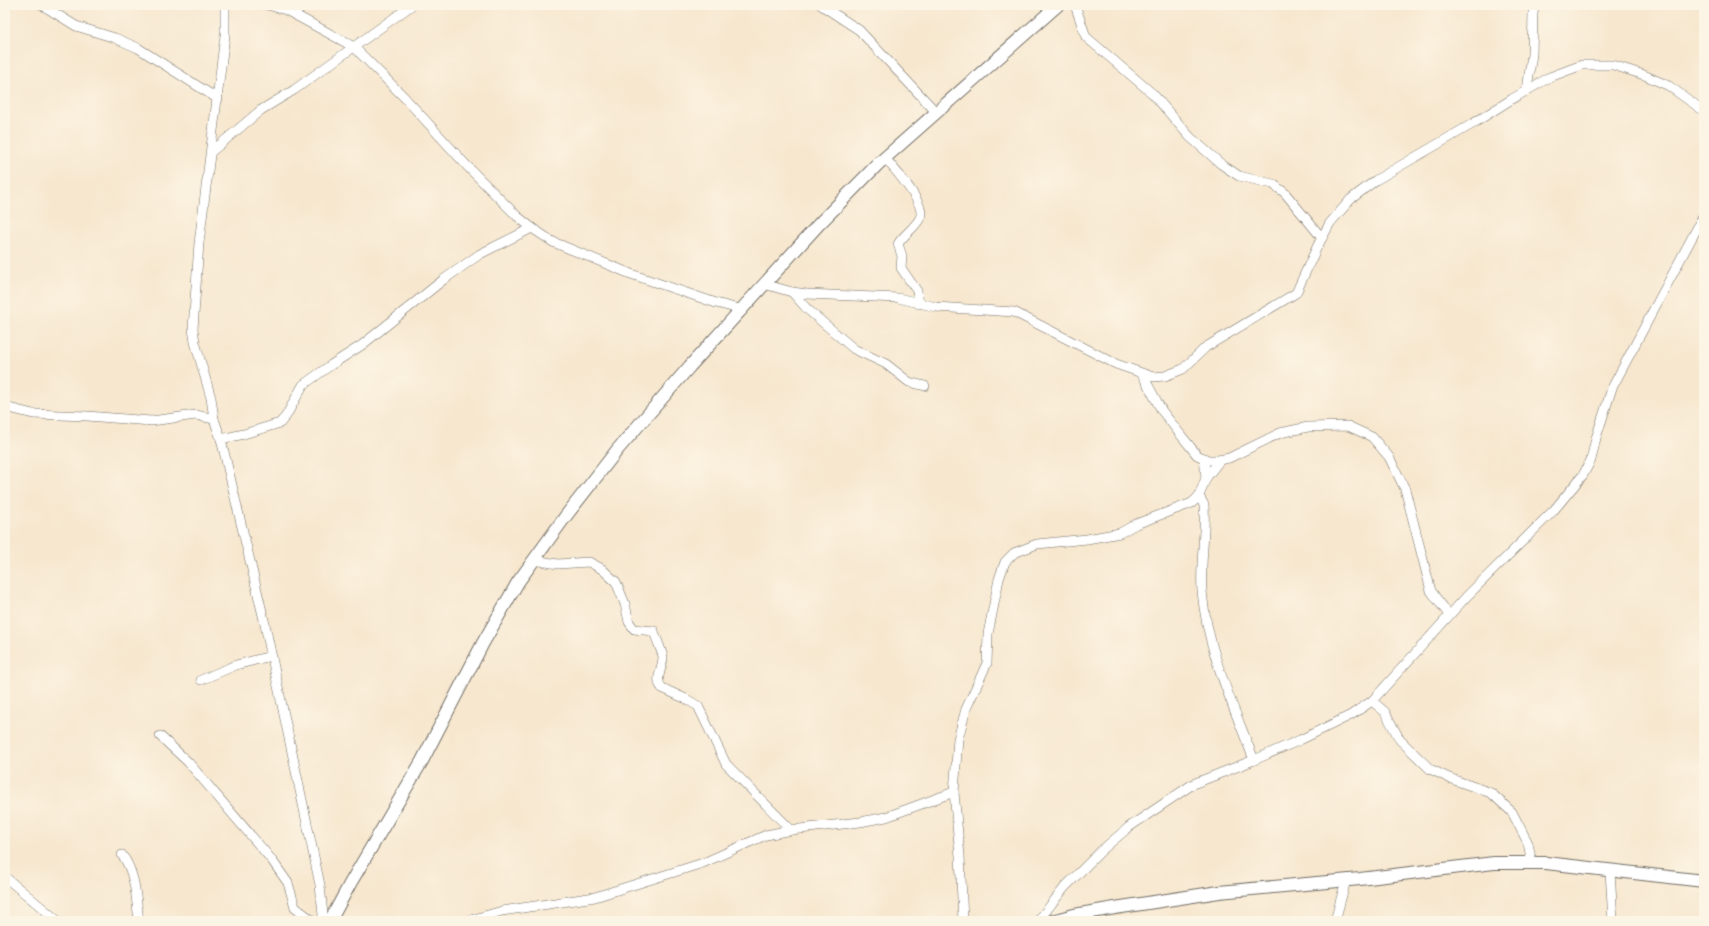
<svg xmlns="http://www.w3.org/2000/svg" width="1709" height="926" font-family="'Libre Bodoni',serif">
  <rect width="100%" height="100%" fill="#fcf5e5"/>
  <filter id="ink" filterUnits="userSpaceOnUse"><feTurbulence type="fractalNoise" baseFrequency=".025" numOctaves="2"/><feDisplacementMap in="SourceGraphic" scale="8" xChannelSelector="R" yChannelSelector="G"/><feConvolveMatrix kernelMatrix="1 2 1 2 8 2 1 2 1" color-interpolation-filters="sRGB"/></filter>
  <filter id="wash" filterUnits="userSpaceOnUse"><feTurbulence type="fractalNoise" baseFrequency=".012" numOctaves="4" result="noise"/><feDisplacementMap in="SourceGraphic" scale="16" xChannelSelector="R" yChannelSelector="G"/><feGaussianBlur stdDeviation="0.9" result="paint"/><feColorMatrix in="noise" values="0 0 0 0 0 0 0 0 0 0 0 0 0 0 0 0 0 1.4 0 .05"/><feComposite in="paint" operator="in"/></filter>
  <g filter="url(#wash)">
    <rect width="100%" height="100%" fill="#f7e7cf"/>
  </g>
  <g filter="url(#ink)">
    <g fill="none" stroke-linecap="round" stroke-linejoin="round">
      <g stroke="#726d64" stroke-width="10">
        <g id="minor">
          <polyline points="42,5 76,26 115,38 138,48 218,99"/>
          <polyline points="225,5 225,35 199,243 193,329 195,342 211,398 214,419 221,439 264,620 320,885 323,915 322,921"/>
          <polyline points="267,5 286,10 354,47 405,98 467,166 517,216 532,228 553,242 631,274 716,303 743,310"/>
          <polyline points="821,5 859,30 937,113"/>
          <polyline points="1075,5 1086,37 1153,94 1190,137 1221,164 1239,176 1273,184 1285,193 1322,238"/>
          <polyline points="1527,90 1532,54 1533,13 1535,5"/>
          <polyline points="211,152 261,110 294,90 412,5"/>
          <path d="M885 158C894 169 927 204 920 218 915 228 904 234 898 244L902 256 901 268 917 291 919 304"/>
          <polyline points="764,284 792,292 807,294 898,298 936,307 1014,312 1116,364 1153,377 1165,376 1183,369 1206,347 1296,293 1317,247 1330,223 1351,199 1376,180 1474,123 1512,99 1550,77 1582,65 1613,65 1644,75 1669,86 1704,111"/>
          <polyline points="792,292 807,309 854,349 886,364 909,382 925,386"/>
          <polyline points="1142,374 1162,411 1180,434 1197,455 1208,460 1218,460 1229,458 1280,433 1308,427 1348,426 1372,437 1389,457 1405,489 1431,591 1449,615"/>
          <polyline points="5,407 33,414 87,416 151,421 196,415 214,419"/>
          <polyline points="221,439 244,434 280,423 286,416 303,385 331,365 362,345 443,280 480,254 532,228"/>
          <polyline points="1206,478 1220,460"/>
          <path d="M1199 496 1204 505C1206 533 1200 562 1202 591 1207 650 1233 705 1254 760"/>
          <path d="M534 560 558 564 589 562 602 569 616 582 625 604 629 622 634 629 654 631C655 636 663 654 663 657 663 668 654 679 662 688L686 699 698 706 726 764 791 830"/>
          <polyline points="201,680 236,665 271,656"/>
          <polyline points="1372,701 1385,712 1400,740 1430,769 1449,778 1491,793 1512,812 1528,843 1532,863"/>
          <polyline points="160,736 188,762 271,859 288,883 295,907 313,921"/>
          <path d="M122 855C136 873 136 899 139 921"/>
          <polyline points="1610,871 1613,921"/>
          <polyline points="5,877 58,921"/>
          <polyline points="467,921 502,911 595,897 703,863 766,835 791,830 860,822 886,817 954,792"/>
          <polyline points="963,921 960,856 954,792 958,739 966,709 987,663 988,634 999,579 1005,562 1014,553 1037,544 1087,539 1120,533 1136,524 1192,503 1199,496 1206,478 1204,458"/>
          <polyline points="1038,921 1065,887 1102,850 1129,827 1193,784 1254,760 1300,740 1351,715 1372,701 1466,597 1554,510 1583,475 1591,460 1596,438 1612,388 1704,215"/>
          <polyline points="1335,921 1346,880"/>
        </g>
      </g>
      <g stroke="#726d64" stroke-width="14">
        <g id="tertiary">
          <polyline points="330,921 351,882 422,761 483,643 518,582 565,517 618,449 690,366 819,224 878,164 1058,5"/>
          <polyline points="1052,921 1074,915 1115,908 1219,892 1360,879 1494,863 1546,863 1704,881"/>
        </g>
      </g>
      <use href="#minor" stroke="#fff" stroke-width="9"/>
      <use href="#tertiary" stroke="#fff" stroke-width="12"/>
    </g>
  </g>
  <rect width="1709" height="926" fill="none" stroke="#fcf5e5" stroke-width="20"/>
</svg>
